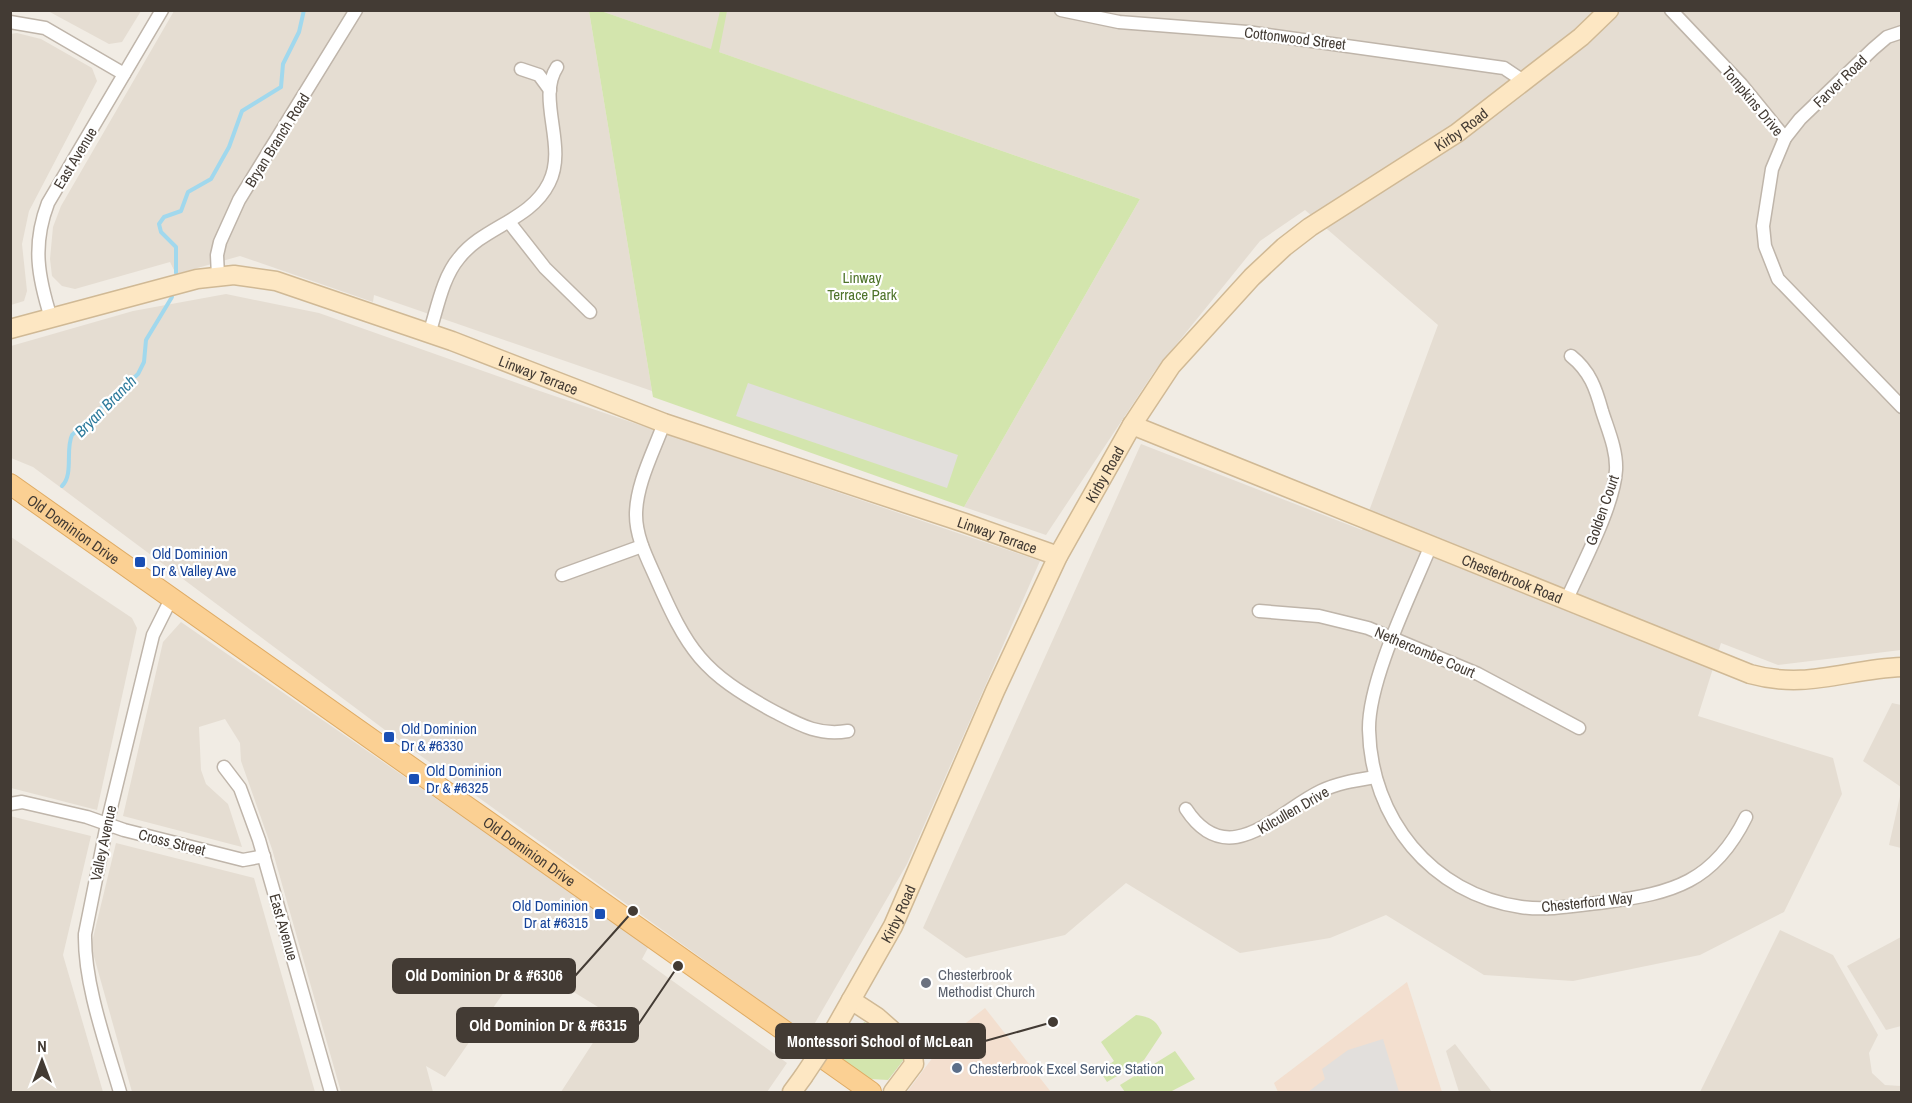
<svg xmlns="http://www.w3.org/2000/svg" width="1912" height="1103" font-family="'Archivo Narrow',sans-serif">
  <rect width="100%" height="100%" fill="#f1ece4"/>
  <g fill="#e5ddd2">
    <polygon points="48,11 141,10 141,11 122,42 109,44"/>
    <polygon points="174,11 589,11 652,391 374,295 373,302 240,256 176,274 170,262 75,289 62,286 52,276 50,259 53,227 61,206"/>
    <polygon points="601,11 1901,11 1901,650 1778,665 1721,643 1698,716 1833,758 1842,794 1784,912 1700,955 1573,981 1484,975 1386,915 1330,938 1240,953 1126,883 1065,935 966,958 923,928 1141,444 1362,530 1438,325 1305,210 1260,241 1154,372 1046,535 964,507 1140,199"/>
    <polygon points="17,33 41,39 92,68 97,81 29,211 22,244 27,291 24,301 11,305 10,34"/>
    <polygon points="226,294 319,313 531,388 1040,561 907,864 808,1035 385,730 60,487 33,467 11,458 11,346 133,311"/>
    <polygon points="11,537 132,618 137,628 97,810 11,788"/>
    <polygon points="181,622 649,946 642,959 787,1063 767,1092 561,1092 611,1015 525,962 445,1077 426,1066 433,1092 341,1092 272,849 241,761 240,743 225,719 199,727 201,770 206,784 228,804 242,847 123,816 163,642"/>
    <polygon points="1892,703 1901,705 1901,787 1863,761"/>
    <polygon points="1901,792 1901,848 1889,845"/>
    <polygon points="10,816 91,836 63,955 103,1092 11,1092"/>
    <polygon points="116,843 254,878 315,1092 132,1092 91,946"/>
    <polygon points="1780,930 1833,955 1878,1035 1869,1053 1872,1073 1885,1085 1901,1086 1901,1092 1700,1092"/>
    <polygon points="1901,937 1901,1026 1886,1030 1847,966"/>
    <polygon points="1455,1044 1492,1092 1459,1092 1446,1051"/>
  </g>
  <g fill="#f3dfcf">
    <polygon points="1407,982 1442,1092 1278,1092 1274,1083"/>
    <polygon points="985,1008 1051,1092 907,1092 948,1037"/>
  </g>
  <g fill="#d3e5ad">
    <polygon points="589,11 601,11 711,49 720,11 727,11 719,52 1140,199 964,507 653,397"/>
    <path d="M1136 1015C1151 1017 1156 1020 1162 1033L1144 1060 1107 1082 1100 1071 1114 1061 1101 1042Z"/>
    <path d="M864 1022C880 1028 900 1041 905 1058L888 1080 870 1079 832 1055 846 1034 861 1028Z"/>
    <polygon points="1175,1051 1195,1079 1170,1092 1125,1092 1120,1085"/>
  </g>
  <g fill="#e2dfdc">
    <polygon points="748,383 958,455 947,488 736,416"/>
    <polygon points="1383,1039 1399,1092 1308,1092 1325,1079 1322,1069 1348,1050"/>
  </g>
  <g fill="none" stroke-linecap="round" stroke-linejoin="round">
    <g stroke="#a1d8ed" stroke-width="4">
      <polyline points="176,273 176,247 161,232 159,224 164,217 181,211 188,192 211,179 229,147 242,111 281,87 283,64 299,32 304,10"/>
      <path d="M62 486C74 474 65 450 72 435L138 374 144 362 146 340 172 297"/>
    </g>
    <g stroke="#bfb5aa" stroke-width="15">
      <g id="street">
        <polyline points="1061,10 1119,22 1247,32 1504,68 1525,82"/>
        <polyline points="1671,10 1741,84 1785,138"/>
        <polyline points="10,22 45,28 124,74"/>
        <polyline points="1902,32 1887,37 1873,49 1800,119 1785,138 1772,169 1763,226 1765,246 1778,279 1902,407"/>
        <polyline points="521,69 539,75 550,90"/>
        <polyline points="509,222 545,268 590,312"/>
        <polyline points="218,276 217,255 220,242 239,200 356,10"/>
        <path d="M51 318C38 277 32 245 48 203L162 10"/>
        <path d="M429 334C437 310 442 278 459 258 484 226 530 221 549 183 568 146 536 99 557 67"/>
        <path d="M664 423C654 451 636 484 636 515 636 536 646 556 655 576 688 651 701 672 775 712 800 725 819 736 848 731"/>
        <path d="M1431 545C1411 594 1368 680 1369 730 1371 818 1431 894 1521 907 1549 911 1578 905 1606 902 1673 893 1714 882 1746 817"/>
        <polyline points="562,575 642,546"/>
        <path d="M1567 599C1582 565 1614 506 1616 470 1617 450 1608 430 1602 411 1596 389 1590 371 1571 356"/>
        <polyline points="1259,611 1319,616 1368,628 1478,674 1579,728"/>
        <polyline points="224,767 240,788 259,840 331,1092"/>
        <polyline points="10,804 22,802 87,817 124,830 243,860 264,856"/>
        <path d="M1186 809C1228 873 1277 812 1321 791 1337 783 1357 780 1375 777"/>
        <path d="M120 1092C106 1044 84 984 85 934L107 824 153 635 172 597"/>
      </g>
    </g>
    <g stroke="#d0b995" stroke-width="21">
      <g id="secondary">
        <path id="s1" d="M10 329 197 279 234 275 276 281 452 341 664 423 965 523 1058 556"/>
        <path id="s2" d="M1132 425 1750 674C1807 690 1846 669 1902 667"/>
        <polyline points="851,1000 877,1017 912,1048 914,1064 893,1092"/>
        <path id="s3" d="M833 1032 893 926 995 691 1058 556 1132 425 1171 366 1252 277 1284 247 1310 227 1457 133 1581 37 1609 10"/>
        <polyline points="792,1092 803,1077"/>
      </g>
    </g>
    <g stroke="#dfab64" stroke-width="22">
      <g id="primary">
        <path id="s4" d="M10 484 871 1092"/>
      </g>
    </g>
    <use href="#street" stroke="#fff" stroke-width="12"/>
    <use href="#secondary" stroke="#fde7c3" stroke-width="18"/>
    <use href="#primary" stroke="#fbd093" stroke-width="20"/>
    <g stroke="#d0b995" stroke-width="21" stroke-linecap="butt">
      <polyline id="secondary-bridge" points="803,1077 833,1032"/>
    </g>
    <use href="#secondary-bridge" stroke="#fde7c3" stroke-width="18"/>
  </g>
  <g fill="#1a4fb4" stroke="#fff" stroke-width="2">
    <rect x="134" y="556" width="12" height="12" rx="3"/>
    <rect x="383" y="731" width="12" height="12" rx="3"/>
    <rect x="408" y="773" width="12" height="12" rx="3"/>
    <rect x="594" y="908" width="12" height="12" rx="3"/>
  </g>
  <circle fill="#6b7280" stroke="#fff" stroke-width="2" cx="926" cy="983" r="6"/>
  <circle fill="#5c6f8a" stroke="#fff" stroke-width="2" cx="957" cy="1068" r="6"/>
  <g text-anchor="middle" dominant-baseline="central" stroke-width="4.5" stroke-linejoin="round" paint-order="stroke">
    <g font-size="15" fill="#433b34" stroke="#fff">
      <text transform="translate(1295 38) rotate(7)">Cottonwood Street</text>
      <text transform="translate(1840 81) rotate(-44)">Farver Road</text>
      <text transform="translate(1753 101) rotate(50)">Tompkins Drive</text>
      <text stroke="none"><textPath href="#s3" startOffset="1125">Kirby Road</textPath></text>
      <text transform="translate(277 140) rotate(-58)">Bryan Branch Road</text>
      <text transform="translate(75 158) rotate(-59)">East Avenue</text>
      <text stroke="none"><textPath href="#s1" startOffset="552">Linway Terrace</textPath></text>
      <text stroke="none"><textPath href="#s3" startOffset="621">Kirby Road</textPath></text>
      <text transform="translate(1602 510) rotate(-71)">Golden Court</text>
      <text stroke="none"><textPath href="#s4" startOffset="78">Old Dominion Drive</textPath></text>
      <text stroke="none"><textPath href="#s1" startOffset="1038">Linway Terrace</textPath></text>
      <text stroke="none"><textPath href="#s2" startOffset="410">Chesterbrook Road</textPath></text>
      <text transform="translate(1425 652) rotate(23)">Nethercombe Court</text>
      <text transform="translate(1293 810) rotate(-30)">Kilcullen Drive</text>
      <text transform="translate(172 842) rotate(14)">Cross Street</text>
      <text transform="translate(103 843) rotate(-78)">Valley Avenue</text>
      <text stroke="none"><textPath href="#s4" startOffset="636">Old Dominion Drive</textPath></text>
      <text transform="translate(1587 902) rotate(-6)">Chesterford Way</text>
      <text stroke="none"><textPath href="#s3" startOffset="135">Kirby Road</textPath></text>
      <text transform="translate(284 927) rotate(74)">East Avenue</text>
    </g>
    <g font-size="15" fill="#4e732a" stroke="#fff">
      <text x="862" y="277">Linway<tspan x="862" dy="17">Terrace Park</tspan></text>
    </g>
    <g font-size="15" fill="#164399" stroke="#fff" text-anchor="start">
      <text x="152" y="553">Old Dominion<tspan x="152" dy="17">Dr &amp; Valley Ave</tspan></text>
      <text x="401" y="728">Old Dominion<tspan x="401" dy="17">Dr &amp; #6330</tspan></text>
      <text x="426" y="770">Old Dominion<tspan x="426" dy="17">Dr &amp; #6325</tspan></text>
      <text x="588" y="905" text-anchor="end">Old Dominion<tspan x="588" dy="17">Dr at #6315</tspan></text>
    </g>
    <g font-size="15" fill="#5b616d" stroke="#fff" text-anchor="start">
      <text x="938" y="974">Chesterbrook<tspan x="938" dy="17">Methodist Church</tspan></text>
    </g>
    <g font-size="15" fill="#4e5e75" stroke="#fff" text-anchor="start">
      <text x="969" y="1068">Chesterbrook Excel Service Station</text>
    </g>
    <g font-size="16" font-style="italic" fill="#2e7b9c" stroke="#fff">
      <text transform="translate(105 406) rotate(-45)">Bryan Branch</text>
    </g>
  </g>
  <path fill="none" stroke="#433b34" stroke-width="2" d="M633 911L575 976M678 966L638 1025M1053 1022L985 1041"/>
  <g fill="#433b34" stroke="#fff" stroke-width="2">
    <circle cx="633" cy="911" r="6"/>
    <circle cx="678" cy="966" r="6"/>
    <circle cx="1053" cy="1022" r="6"/>
  </g>
  <g fill="#433b34" stroke="#433b34" stroke-width="2">
    <rect x="393" y="959" width="182" height="34" rx="6"/>
    <rect x="457" y="1008" width="181" height="34" rx="6"/>
    <rect x="776" y="1024" width="209" height="34" rx="6"/>
  </g>
  <g font-size="16" text-anchor="middle" font-weight="bold" fill="#fff">
    <text x="484" y="981">Old Dominion Dr &amp; #6306</text>
    <text x="548" y="1031">Old Dominion Dr &amp; #6315</text>
    <text x="880" y="1047">Montessori School of McLean</text>
  </g>
  <rect width="1912" height="1103" fill="none" stroke="#433b34" stroke-width="24"/>
  <g transform="translate(42 1061)" stroke="#ffffff" stroke-width="4.5" paint-order="stroke">
  <path d="M0-4.5L10 22L0 15L-10 22Z" fill="#433b34"/>
  <text y="-9" font-size="16" font-weight="bold" text-anchor="middle" fill="#433b34">N</text>
  </g>
</svg>
